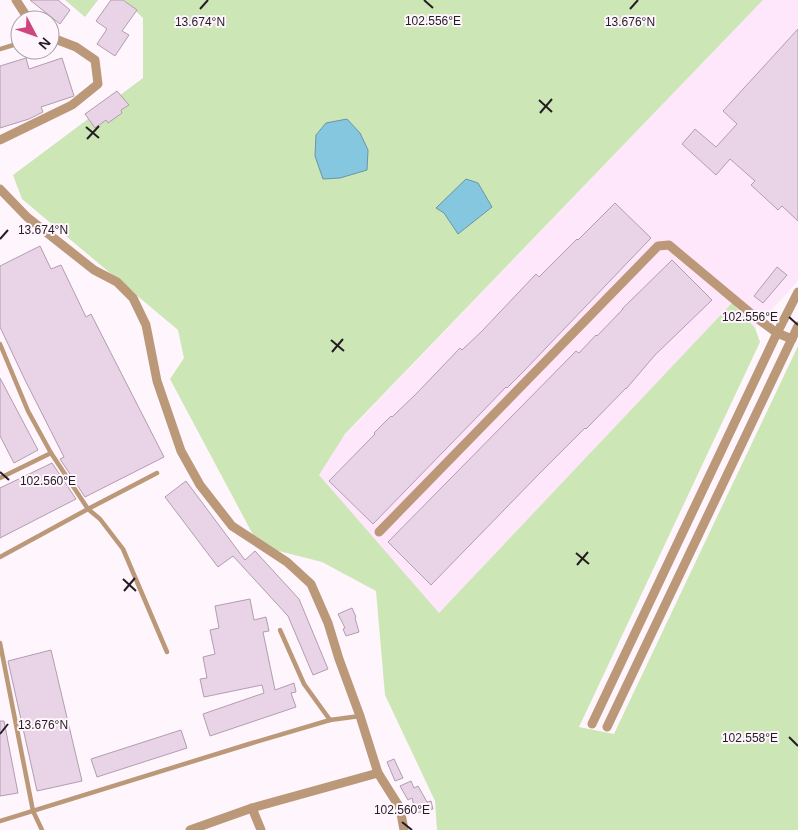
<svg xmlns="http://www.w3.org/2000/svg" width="798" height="830" font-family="Helvetica,sans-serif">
  <rect width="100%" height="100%" fill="#fef5fd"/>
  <polygon fill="#fee7fb" points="763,0 798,0 798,281 755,328 732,303 439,613 304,478"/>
  <g fill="#cce6b6" fill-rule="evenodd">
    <polygon points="65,0 98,0 85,17"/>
    <path d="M124 0H763L345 434 319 475 439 613 732 303 755 328 760 342 579 727 614 734 798 346V830H437L435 801 385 695 376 591 322 562 259 546 170 379 184 358 178 330 22 199 13 175 143 78V18ZM492 207 458 234 444 213 436 208Z"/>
  </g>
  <g fill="#86c7e0" stroke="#6994a8">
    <polygon points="347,119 360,133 368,150 367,170 340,178 323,179 315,156 316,135 326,123"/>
    <polygon points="466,179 478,183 492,207 458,234 444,213 436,208"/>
  </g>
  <g fill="#e9d3e7" stroke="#b29daf">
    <polygon points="30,0 58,0 70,10 60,24"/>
    <polygon points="111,0 123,0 137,10 122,31 129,35 115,56 97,44 107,29 96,21"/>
    <polygon points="798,29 798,221 782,206 778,210 751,185 755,181 730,159 716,175 682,144 695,129 716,147 737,124 723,111"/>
    <polygon points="26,58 29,69 62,58 74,96 41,107 43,112 29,119 0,128 0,66"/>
    <polygon points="117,91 129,105 121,110 122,113 108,123 106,120 95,128 85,114"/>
    <polygon points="615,203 651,238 523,372 507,388 506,387 481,413 373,524 329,481 375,434 374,433 391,416 392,417 416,394 460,348 462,350 482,331 536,274 539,277 577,239 578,240"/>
    <polygon points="40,246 51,269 61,265 86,317 91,314 164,457 85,497 60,459 64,457 25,380 0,327 0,266"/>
    <polygon points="672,260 712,300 655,355 626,389 626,388 586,429 585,428 540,473 431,585 388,542 576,351 579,353 596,335 597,336 623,309 622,309"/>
    <polygon points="777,267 787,275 763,303 754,296"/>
    <polygon points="0,378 38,450 14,463 0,436"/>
    <polygon points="52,463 76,499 0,538 0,488"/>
    <polygon points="186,481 245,560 255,551 299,599 328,669 313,675 288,616 233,556 218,567 165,497"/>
    <polygon points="250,599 254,620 266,617 269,631 263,632 275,690 294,683 296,692 291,693 296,707 210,736 203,714 264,693 262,685 204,697 200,679 207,678 203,657 215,654 210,630 219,628 215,606"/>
    <polygon points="352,608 356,617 355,618 359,632 346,636 343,629 345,628 338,614"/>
    <polygon points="51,650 82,781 37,791 8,661"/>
    <polygon points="0,721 4,721 18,793 0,796"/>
    <polygon points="181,730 187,748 97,777 91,759"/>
    <polygon points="394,759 403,778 395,781 387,762"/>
    <polygon points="411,781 414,788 418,786 427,802 431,801 433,809 416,813 412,798 408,800 400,786"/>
  </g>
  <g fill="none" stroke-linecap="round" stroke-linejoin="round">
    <g stroke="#bb9878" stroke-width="4.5">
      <polyline points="0,49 20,43"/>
      <polyline points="0,344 28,411 51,453 88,509 100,519 123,549 167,652"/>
      <polyline points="0,478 51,453"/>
      <polyline points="0,557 88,509 157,473"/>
      <polyline points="280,630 304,684 330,720"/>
      <polyline points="0,643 33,811 42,830"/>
      <polyline points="0,821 249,744 330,720 360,716"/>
    </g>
    <g stroke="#bb9878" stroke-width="9">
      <polyline points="16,0 29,20"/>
      <polyline points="0,140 72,105 98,84 95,60 76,47 50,37"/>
      <polyline points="0,189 27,217 94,270 117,282 133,298 146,325 157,381 181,451 200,485 232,526 287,562 311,584 328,623 339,659 360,716 378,773"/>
      <polyline points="379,532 658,246 669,245 754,316 777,333 792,339"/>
      <polyline points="592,724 777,333 798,292"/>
      <polyline points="607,727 798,326"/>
      <polyline points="252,808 261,830"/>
      <polyline points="190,830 252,808 378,773 400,808 404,830"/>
    </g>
  </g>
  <path fill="none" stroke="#241d24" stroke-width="2" d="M424 0 433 8M200 9 208 0M630 9 638 0M539 100 552 112M540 113 552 99M86 127 99 138M87 139 99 126M0 239 8 230M789 317 798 325M331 340 344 351M332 352 343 339M0 472 9 480M576 553 589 564M577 565 588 552M123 579 136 591M124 591 135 578M0 734 8 724M789 737 798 746M402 822 412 830"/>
  <g font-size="12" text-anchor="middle" fill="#241d24" stroke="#fef5fd" stroke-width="4" stroke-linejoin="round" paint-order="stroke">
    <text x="433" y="25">102.556°E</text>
    <text x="200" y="26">13.674°N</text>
    <text x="630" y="26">13.676°N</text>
    <text x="43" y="234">13.674°N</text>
    <text x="750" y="321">102.556°E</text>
    <text x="48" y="485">102.560°E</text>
    <text x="43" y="729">13.676°N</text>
    <text x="750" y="742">102.558°E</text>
    <text x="402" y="814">102.560°E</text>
  </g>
  <g transform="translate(35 35) rotate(131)"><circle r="24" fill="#fef5fd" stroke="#a79fa6"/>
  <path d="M0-4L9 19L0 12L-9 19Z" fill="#cf457e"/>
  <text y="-8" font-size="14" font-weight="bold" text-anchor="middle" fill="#241d24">N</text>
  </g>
</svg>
